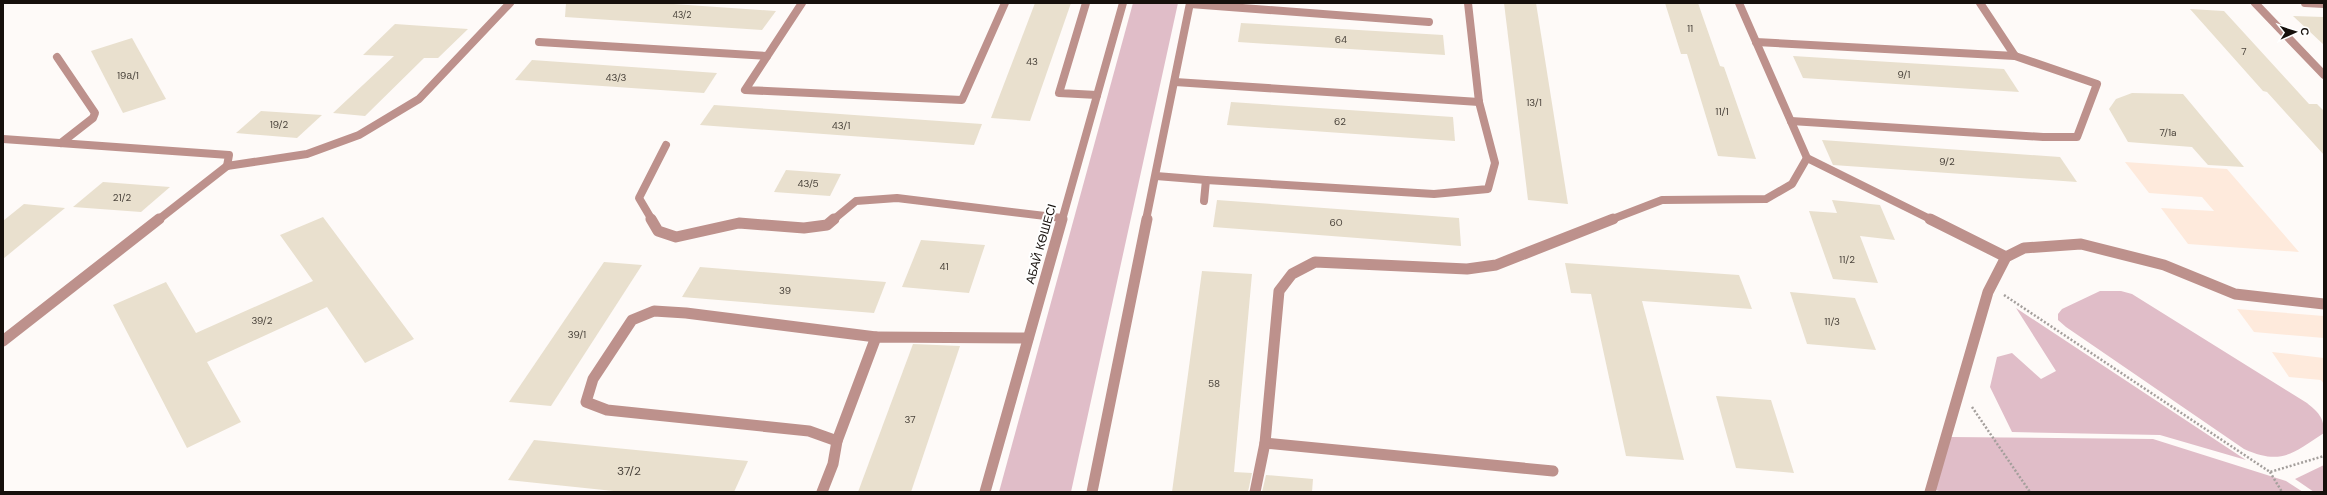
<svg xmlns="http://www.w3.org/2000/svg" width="2327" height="495" font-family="'DM Sans',sans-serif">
  <rect width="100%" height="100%" fill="#fefaf8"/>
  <g fill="#feeadc">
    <polygon points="2125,162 2227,169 2299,252 2188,244 2161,208 2214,211 2202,197 2149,193"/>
    <polygon points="2237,309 2324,316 2324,338 2254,332"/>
    <polygon points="2272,352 2324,358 2324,384 2321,380 2289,377"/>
  </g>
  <g fill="#e0bdc8">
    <polygon points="1133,3 1178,3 1071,492 999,492"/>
    <path d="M2100 291H2121L2132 294 2307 403C2318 412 2324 417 2324 433 2293 453 2282 466 2244 449L2066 327 2058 320V314L2062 309Z"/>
    <polygon points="2016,308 2246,460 2160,435 2012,432 1990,387 1997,357 2012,353 2041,379 2056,371"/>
    <polygon points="1950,437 2153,439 2286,481 2303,492 1943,492 1931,489"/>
    <polygon points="2324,465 2324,492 2314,492 2295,479"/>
  </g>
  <g fill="#e9e0ce">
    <polygon points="566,3 659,3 776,11 762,30 565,17"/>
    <polygon points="1035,3 1071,3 1030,121 991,118"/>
    <polygon points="1504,3 1536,3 1568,204 1528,200"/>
    <polygon points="1665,3 1698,3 1720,66 1724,67 1756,159 1718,156 1687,54 1681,54"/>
    <polygon points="2190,9 2224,11 2309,104 2317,104 2324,111 2324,155 2267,92 2263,91"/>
    <polygon points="2293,16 2324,17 2324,45"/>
    <polygon points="1241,23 1443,35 1445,55 1238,42"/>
    <polygon points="395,24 468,29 438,58 424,58 365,116 333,113 394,56 363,55"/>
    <polygon points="132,38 166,99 123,113 91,51"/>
    <polygon points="1793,56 2004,69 2019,92 1803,78"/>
    <polygon points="532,60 717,73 704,93 515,80"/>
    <polygon points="2132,93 2183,94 2244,167 2208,165 2192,147 2128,142 2109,109 2116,99"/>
    <polygon points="1231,102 1453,117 1455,141 1227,125"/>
    <polygon points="714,105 982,124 974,145 700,125"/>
    <polygon points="261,111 322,115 297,138 236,133"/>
    <polygon points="1822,140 2060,157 2077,182 1833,165"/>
    <polygon points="786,170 841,174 830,196 774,192"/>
    <polygon points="103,182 170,187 141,212 73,207"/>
    <polygon points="1217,200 1459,218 1461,246 1213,227"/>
    <polygon points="1832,200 1880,205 1895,240 1860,236 1878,283 1833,279 1809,211 1837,213"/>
    <polygon points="24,204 65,208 3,259 3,221"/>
    <polygon points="323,217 414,339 365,363 327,307 207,362 241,422 187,448 113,305 166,282 196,333 313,281 280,235"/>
    <polygon points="921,240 985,245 969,293 902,287"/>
    <polygon points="604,262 642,265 551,406 509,402"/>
    <polygon points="1565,263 1739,275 1752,309 1642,301 1684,460 1626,456 1591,294 1571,293"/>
    <polygon points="700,267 886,282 874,313 682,297"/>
    <polygon points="1202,271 1252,274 1234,472 1252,473 1248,492 1172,492"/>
    <polygon points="1790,292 1855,298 1876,350 1807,344"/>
    <polygon points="913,344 960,346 911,492 858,492"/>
    <polygon points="1716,396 1771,400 1794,473 1736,468"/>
    <polygon points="534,440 748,461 734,492 623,492 508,480"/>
    <polygon points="1266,475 1313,479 1312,492 1262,492"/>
  </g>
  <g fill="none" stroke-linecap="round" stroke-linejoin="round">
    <g stroke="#a49f9c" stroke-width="2.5" stroke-dasharray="2 2" stroke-linecap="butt">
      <polyline points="2004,295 2270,472 2324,456"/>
      <polyline points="1972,407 2030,492"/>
      <polyline points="2270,472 2282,492"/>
    </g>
    <g stroke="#bd918c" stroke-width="8">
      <polyline points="802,3 745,90 962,100 1005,3"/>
      <polyline points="1086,3 1059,93 1097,95"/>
      <polyline points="1739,3 1807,158 1932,220"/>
      <polyline points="2255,3 2324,75"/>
      <polyline points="2305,3 2324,4"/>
      <polyline points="1190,4 1429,22"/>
      <polyline points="539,42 767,56"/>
      <polyline points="1756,42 2015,56"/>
      <polyline points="57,57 95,113 93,118 61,143"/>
      <polyline points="1175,82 1479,102"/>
      <polyline points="1791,121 2043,137 2077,137 2097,84 2015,56 1980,3"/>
      <polyline points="1156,176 1206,180 1204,201"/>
      <polyline points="1206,180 1434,194 1488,189 1495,163 1479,102 1468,3"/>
      <polyline points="652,220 639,198 666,145"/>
      <polyline points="833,220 856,201 897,198 1062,218"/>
      <polyline points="1610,220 1662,200 1766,199 1792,184 1807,158"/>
    </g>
    <g stroke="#bd918c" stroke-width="11">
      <polyline points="651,219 658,231 676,237 739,223 804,228 827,225 834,219"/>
      <polyline points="1930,219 2006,257"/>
      <polyline points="837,441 809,431 607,410 586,402 593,379 632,320 654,311 686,313 876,337"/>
      <polyline points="1265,443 1553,471"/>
      <polyline points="822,492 833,464 837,441 876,337 1028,338"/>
      <polyline points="1255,492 1265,443 1279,291 1292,274 1315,262 1467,269 1496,265 1613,219"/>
      <polyline points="1930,492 1988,292 2006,257 2024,248 2081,244 2164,265 2235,294 2324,304"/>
    </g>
    <g stroke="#bd918c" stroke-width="8">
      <polyline points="3,139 229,155 227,166 158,220"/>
      <polyline points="227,166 307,154 359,135 419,99 510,3"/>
    </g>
    <polyline stroke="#bd918c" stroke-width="11" points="3,341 159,219"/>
    <g stroke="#bd918c" stroke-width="8">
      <polyline points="1062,220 1123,3"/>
      <polyline points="1146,220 1190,3"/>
    </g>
    <g stroke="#bd918c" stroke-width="11">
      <polyline points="985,492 1062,219"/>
      <polyline points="1092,492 1147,219"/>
    </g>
  </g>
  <g text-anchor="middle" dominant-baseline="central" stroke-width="4" stroke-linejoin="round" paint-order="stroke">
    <g font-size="9" fill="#4b443c">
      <text x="682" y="15">43/2</text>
    </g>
    <g font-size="10" fill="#4b443c">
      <text x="1690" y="28">11</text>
      <text x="1341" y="39">64</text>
      <text x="2244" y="51">7</text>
      <text x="1032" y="61">43</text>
      <text x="1904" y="74">9/1</text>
      <text x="128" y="75">19а/1</text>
      <text x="616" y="77">43/3</text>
      <text x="1534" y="102">13/1</text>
      <text x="1722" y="111">11/1</text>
      <text x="1340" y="121">62</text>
      <text x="279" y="124">19/2</text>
      <text x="841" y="125">43/1</text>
      <text x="2168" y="132">7/1a</text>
      <text x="1947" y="161">9/2</text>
      <text x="808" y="183">43/5</text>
      <text x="122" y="197">21/2</text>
      <text x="1336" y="222">60</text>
      <text x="1847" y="259">11/2</text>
      <text x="944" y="266">41</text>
      <text x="785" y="290">39</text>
      <text x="262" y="320">39/2</text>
      <text x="1832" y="321">11/3</text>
      <text x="577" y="334">39/1</text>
      <text x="1214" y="383">58</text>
      <text x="910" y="419">37</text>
    </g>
    <g font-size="12" fill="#16100c" stroke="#fff">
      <text transform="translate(1041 244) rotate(-74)">АБАЙ КӨШЕСІ</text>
    </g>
    <g font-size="12" fill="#4b443c">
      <text x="629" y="471">37/2</text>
    </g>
  </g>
  <rect width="2327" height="495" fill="none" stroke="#16100c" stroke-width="8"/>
  <g transform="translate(2295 32) rotate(87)" stroke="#ffffff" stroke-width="3" paint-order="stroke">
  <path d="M0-3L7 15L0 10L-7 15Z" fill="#16100c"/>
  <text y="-6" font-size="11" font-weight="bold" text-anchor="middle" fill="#16100c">С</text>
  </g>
</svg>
